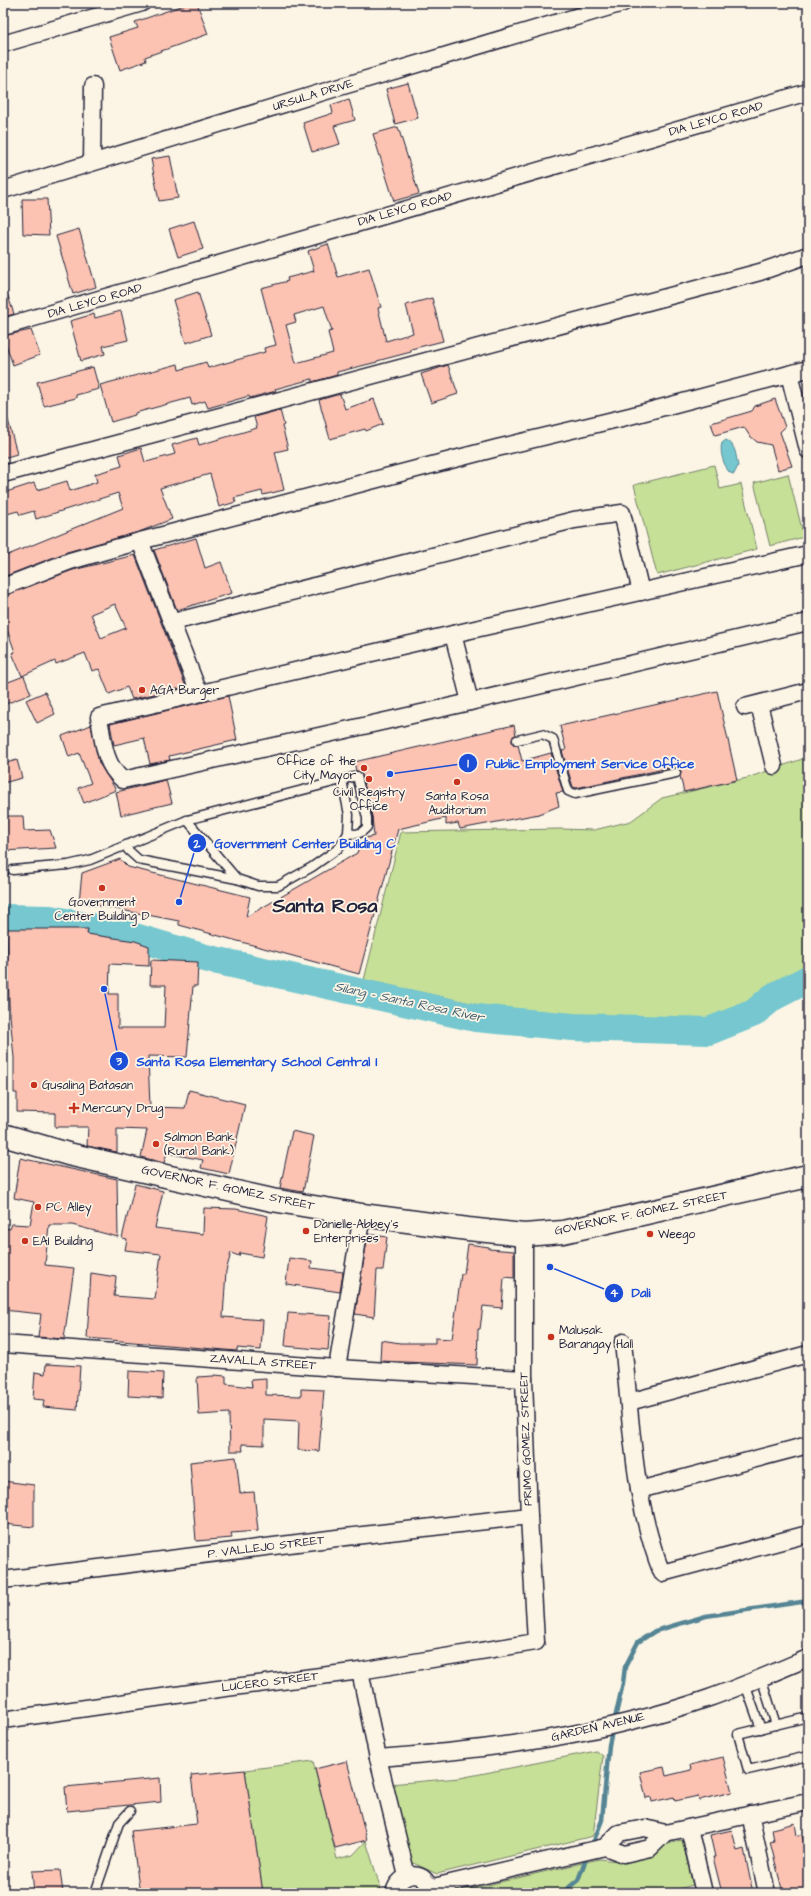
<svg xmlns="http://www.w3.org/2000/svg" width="811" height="1896" font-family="'Architects Daughter',sans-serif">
  <rect width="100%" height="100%" fill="#fcf5e5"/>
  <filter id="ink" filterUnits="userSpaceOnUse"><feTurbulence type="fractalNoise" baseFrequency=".025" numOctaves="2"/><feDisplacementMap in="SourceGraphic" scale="8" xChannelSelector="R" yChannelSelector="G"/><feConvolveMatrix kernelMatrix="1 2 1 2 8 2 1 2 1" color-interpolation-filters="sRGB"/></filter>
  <g filter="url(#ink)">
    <g fill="#c7e097" stroke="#748169">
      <polygon points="714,465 720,489 741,484 757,549 657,575 634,485"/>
      <polygon points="788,474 804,537 770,546 754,483"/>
      <polygon points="808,757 808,972 774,984 746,1004 708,1022 618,1019 553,1021 364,980 401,832 561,829 594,830 631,821 662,798 747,778"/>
      <polygon points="596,1751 603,1756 593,1836 437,1874 409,1861 389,1784 460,1778"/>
      <polygon points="313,1761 337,1859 353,1855 366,1841 382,1893 263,1893 245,1770"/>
      <polygon points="682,1840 693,1885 665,1893 453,1893 599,1859 626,1862 649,1856 667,1843"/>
    </g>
    <path fill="#76c7cf" stroke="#548594" d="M726 440C736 444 736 457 738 466L734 474 730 473C724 467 719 451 722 443Z"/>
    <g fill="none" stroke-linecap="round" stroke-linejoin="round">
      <g stroke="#548594" stroke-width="4.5">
        <polyline points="592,1846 602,1820 609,1745 623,1683 625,1667 638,1642 655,1631 706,1616 808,1601"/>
        <polyline points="562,1893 578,1880 588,1854"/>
      </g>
      <polyline stroke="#76c7cf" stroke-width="28" points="3,918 50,919 121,933 205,958 476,1018 573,1027 709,1031 754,1013 773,997 808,979"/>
    </g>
    <g fill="#fcc3b3" stroke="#22223b" fill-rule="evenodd">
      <polygon points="190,3 197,3 208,34 145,57 146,61 120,70 109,37 138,28 135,22"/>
      <polygon points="408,83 418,118 395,124 386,89"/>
      <polygon points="349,99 355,120 334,126 340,144 312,152 303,123 333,113 331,105"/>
      <polygon points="398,127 419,194 394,201 373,134"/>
      <polygon points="170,156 178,198 159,201 151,159"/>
      <polygon points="22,199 47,199 49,235 23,234"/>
      <polygon points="194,221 203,249 178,257 169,229"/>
      <polygon points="79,229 96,287 73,294 56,236"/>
      <path d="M328 244 338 277 369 268 381 307 378 308 386 341 413 333 406 305 432 298 443 341 411 349V352L377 361V362L337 372V375L312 382V379L275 389 276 391 250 398 249 396 208 408 205 401 192 405 190 398 135 413V415L111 422 100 385 178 364 179 370 206 362 208 368 265 352 264 348 276 345 261 288 288 281 287 278 314 271 308 251ZM324 306 332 331 328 332 333 353 296 363 286 325 296 322 294 315Z"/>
      <polygon points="5,287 14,314 3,317 3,288"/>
      <polygon points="198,292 211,335 186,343 173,300"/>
      <polygon points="121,311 128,340 103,346 105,354 81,361 70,321 94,314 95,318"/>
      <polygon points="31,330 40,355 13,365 3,336"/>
      <polygon points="448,365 458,394 431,403 421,374"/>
      <polygon points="93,367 99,389 76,395 76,398 44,406 37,382"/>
      <polygon points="340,394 345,409 374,399 383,424 366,431 365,429 330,439 319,400"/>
      <polygon points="775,399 785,427 780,432 792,466 778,470 771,445 757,442 749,435 744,427 715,435 711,423 752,411 755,406"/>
      <polygon points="280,410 284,425 282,426 288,449 275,452 284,490 263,495 262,491 234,498 236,502 219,507 210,474 160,488 172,519 139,532 67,552 3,577 3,557 123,508 118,493 36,519 34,511 20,515 18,511 3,515 3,493 34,483 37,490 67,481 70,491 97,482 95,474 122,466 119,455 141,448 145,462 150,461 175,454 172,445 197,438 199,445 257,428 254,417"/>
      <polygon points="7,416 17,454 3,458 3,417"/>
      <polygon points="196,538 205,568 221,562 232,593 177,610 154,550"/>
      <path d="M135 555 186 687 132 699 127 687 109 694 99 669 92 671 85 653 56 664 55 661 22 676 12 653 15 652 3 618V596L73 570ZM115 604 126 628 101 638 91 614Z"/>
      <polygon points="24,676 31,694 3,705 3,684"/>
      <polygon points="717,691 737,780 684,792 680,776 681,772 678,766 576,788 573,787 562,751 566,750 560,726"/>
      <polygon points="45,692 55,714 37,723 26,700"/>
      <polygon points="228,696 237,740 169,756 170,760 150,764 144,738 114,745 110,724"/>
      <polygon points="91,725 99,763 116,790 84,803 78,788 91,783 79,753 69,757 62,736"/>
      <polygon points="514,725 516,735 513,736 512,741 513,744 518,745 522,761 551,753 563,792 556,793 559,806 539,814 460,829 458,823 446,825 446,818 398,829 359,974 179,925 179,921 79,902 82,873 120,859 128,867 250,897 246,917 357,853 360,844 364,845 365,838 374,836 372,817 362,775 356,771 354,762"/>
      <polygon points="17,760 22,778 3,783 3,764"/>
      <polygon points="166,780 172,803 121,815 116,792"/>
      <polygon points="6,816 23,816 24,831 50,830 56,848 3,851 3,831 6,831"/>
      <polygon points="7,929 88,929 87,934 135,941 149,946 149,966 110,964 109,994 118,994 118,1028 164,1028 166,985 150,985 151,960 198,962 197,986 193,986 187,1057 148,1056 150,1107 185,1108 189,1090 245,1104 229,1174 201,1168 203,1160 167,1153 164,1163 141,1157 147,1130 117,1129 117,1152 87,1146 88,1127 55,1127 55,1113 17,1112 17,1093 14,1093 14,1058 9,1004"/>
      <polygon points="292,1131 314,1136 303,1192 280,1188"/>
      <polygon points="20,1158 117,1179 118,1237 72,1225 49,1225 45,1265 74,1268 64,1339 38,1337 41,1314 3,1310 3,1235 5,1228 10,1229 12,1224 30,1225 34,1202 14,1198"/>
      <polygon points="135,1184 163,1191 155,1228 203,1234 204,1208 236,1209 268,1216 262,1257 240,1253 239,1256 231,1253 226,1271 223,1317 263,1320 261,1350 237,1348 237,1351 87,1338 91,1273 116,1277 114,1296 155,1299 161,1254 125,1250 127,1239 122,1238"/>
      <polygon points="368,1234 387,1237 383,1270 377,1270 374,1317 355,1314"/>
      <polygon points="468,1244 489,1247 489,1249 514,1251 514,1278 504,1277 502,1308 483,1306 480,1329 478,1329 477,1365 380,1361 381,1340 400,1343 435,1343 435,1338 452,1339 461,1274 464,1274"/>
      <polygon points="289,1258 312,1261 311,1268 343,1272 340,1292 286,1284"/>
      <polygon points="288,1313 331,1316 328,1350 285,1346"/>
      <polygon points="46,1364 80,1366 77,1410 43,1407 44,1400 33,1399 35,1372 45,1374"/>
      <polygon points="129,1371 163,1373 162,1398 128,1396"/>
      <polygon points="214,1375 226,1376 226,1384 252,1387 251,1380 266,1379 266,1395 301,1396 301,1389 324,1390 319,1451 298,1450 299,1421 264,1419 264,1445 242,1444 243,1451 230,1451 229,1413 199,1415 197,1377 214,1376"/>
      <polygon points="236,1457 240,1493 254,1492 258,1531 231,1533 232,1538 196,1541 190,1462"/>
      <polygon points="3,1481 34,1485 34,1527 3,1524"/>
      <polygon points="723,1757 732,1792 699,1800 698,1796 675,1801 674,1797 652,1802 651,1797 646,1798 640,1772 664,1767 666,1776 691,1770 690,1765"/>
      <polygon points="347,1761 367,1840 335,1848 315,1769"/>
      <polygon points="245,1770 263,1893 140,1893 131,1831 197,1824 191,1775"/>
      <polygon points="160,1778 161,1802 67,1811 65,1787"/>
      <polygon points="795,1823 797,1836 802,1835 808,1861 805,1863 808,1879 808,1891 783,1893 770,1842 774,1841 772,1829"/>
      <polygon points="732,1830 737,1851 744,1849 753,1893 722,1893 713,1857 715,1857 710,1835"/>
      <polygon points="60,1870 63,1893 34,1893 32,1871"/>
    </g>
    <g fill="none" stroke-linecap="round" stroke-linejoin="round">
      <g stroke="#22223b" stroke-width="11">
        <g id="lane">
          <polyline points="517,740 542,734 553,739 568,791 575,794 676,773"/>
          <polyline points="187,820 237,879 258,886 278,886 312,867 339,848 348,833 349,815 342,780"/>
          <polyline points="126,845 128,850 139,860 237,879"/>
          <path d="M13 870 68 865 90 860 187 820 357 776 367 818V827C361 834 357 835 348 833"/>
          <polyline points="3,873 4,872"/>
          <polyline points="761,1677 776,1725"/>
          <polyline points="745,1684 761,1729"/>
          <polyline points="808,1717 738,1734 748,1770 808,1756"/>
          <polyline points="95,1893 119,1823 130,1811"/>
        </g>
      </g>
      <g stroke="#22223b" stroke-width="19">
        <g id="street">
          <polyline points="3,44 142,3"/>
          <polyline points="92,162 93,86"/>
          <polyline points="3,190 333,89 623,3"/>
          <polyline points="3,327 808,92"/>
          <polyline points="789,374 808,450"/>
          <polyline points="3,474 760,272 808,255"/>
          <polyline points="140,541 199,693"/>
          <path d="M808 554 453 634 99 717C103 740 104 765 123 780L470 702 808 622"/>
          <polyline points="3,587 70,561 140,541 497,448 630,416 808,369"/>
          <polyline points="173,622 574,520 622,513 641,592"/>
          <polyline points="453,634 470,702"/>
          <polyline points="759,704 774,766"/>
          <polyline points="745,707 808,691"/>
          <path d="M623 1342C631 1420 633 1501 662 1573L808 1534"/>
          <polyline points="3,1344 337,1368 524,1379"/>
          <polyline points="337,1368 362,1215"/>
          <polyline points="629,1402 808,1354"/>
          <polyline points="639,1490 808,1445"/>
          <polyline points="3,1580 337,1538 529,1516"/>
          <polyline points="360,1671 378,1758 407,1876"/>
          <polyline points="3,1720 218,1689 360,1671 536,1642 529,1516 524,1379 524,1235"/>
          <path d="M378 1758C490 1750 603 1735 709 1698 743 1686 775 1672 808 1658"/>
          <polyline points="750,1814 767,1893"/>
          <polyline points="689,1828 704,1893"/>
          <polyline points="605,1847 619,1833 645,1828 665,1833 808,1802"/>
          <polyline points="429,1888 605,1847 624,1854 650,1848 665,1833"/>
          <path d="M394 1893C399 1870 429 1869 430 1893"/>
        </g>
      </g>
      <g stroke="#22223b" stroke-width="25">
        <polyline id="secondary" points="3,1135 68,1154 272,1200 362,1215 468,1229 524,1235 563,1232 808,1176"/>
      </g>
      <use href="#lane" stroke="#fcf5e5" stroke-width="8"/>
      <use href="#street" stroke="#fcf5e5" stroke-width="16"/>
      <use href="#secondary" stroke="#fcf5e5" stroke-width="22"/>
    </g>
  </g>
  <g fill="#c8321e" stroke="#fcf5e5" stroke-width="1.5">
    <circle cx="142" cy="690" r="4"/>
    <circle cx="364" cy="768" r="4"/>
    <circle cx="369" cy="779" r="4"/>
    <circle cx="457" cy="782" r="4"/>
    <circle cx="102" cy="888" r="4"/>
    <circle cx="34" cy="1085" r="4"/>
    <path d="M72 1102h4v4h4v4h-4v4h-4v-4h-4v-4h4z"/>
    <circle cx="156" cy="1144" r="4"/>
    <circle cx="38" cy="1207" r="4"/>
    <circle cx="306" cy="1231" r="4"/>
    <circle cx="650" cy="1234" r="4"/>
    <circle cx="25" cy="1241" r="4"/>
    <circle cx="551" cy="1337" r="4"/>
  </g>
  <g text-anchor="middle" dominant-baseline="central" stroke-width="3.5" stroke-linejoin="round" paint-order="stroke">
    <g font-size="12" fill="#22223b" stroke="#fcf5e5">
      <text transform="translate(313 95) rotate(-17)">URSULA DRIVE</text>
      <text transform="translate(716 119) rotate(-16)">DIA LEYCO ROAD</text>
      <text transform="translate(405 209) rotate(-16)">DIA LEYCO ROAD</text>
      <text transform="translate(95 301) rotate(-16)">DIA LEYCO ROAD</text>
      <text transform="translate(228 1188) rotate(12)">GOVERNOR F. GOMEZ STREET</text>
      <text transform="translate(641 1213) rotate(-12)">GOVERNOR F. GOMEZ STREET</text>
      <text transform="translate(263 1362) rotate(4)">ZAVALLA STREET</text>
      <text transform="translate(526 1439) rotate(-92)">PRIMO GOMEZ STREET</text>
      <text transform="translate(266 1547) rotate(-7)">P. VALLEJO STREET</text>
      <text transform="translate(270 1682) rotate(-7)">LUCERO STREET</text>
      <text transform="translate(598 1727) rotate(-13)">GARDEN AVENUE</text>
    </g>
    <g font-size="12" fill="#22223b" stroke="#fcf5e5" text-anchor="start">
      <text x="150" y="690">AGA Burger</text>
      <text x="356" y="761" text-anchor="end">Office of the<tspan x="356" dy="14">City Mayor</tspan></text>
      <text x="369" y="792" text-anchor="middle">Civil Registry<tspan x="369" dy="14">Office</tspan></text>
      <text x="457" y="796" text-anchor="middle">Santa Rosa<tspan x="457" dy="14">Auditorium</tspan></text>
      <text x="102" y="902" text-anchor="middle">Government<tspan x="102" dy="14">Center Building D</tspan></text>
      <text x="42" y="1085">Gusaling Batasan</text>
      <text x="82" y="1108">Mercury Drug</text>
      <text x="164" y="1137">Salmon Bank<tspan x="164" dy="14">(Rural Bank)</tspan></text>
      <text x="46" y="1207">PC Alley</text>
      <text x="314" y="1224">Danielle-Abbey's<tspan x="314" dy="14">Enterprises</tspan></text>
      <text x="658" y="1234">Weego</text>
      <text x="33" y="1241">EAI Building</text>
      <text x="559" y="1330">Malusak<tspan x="559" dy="14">Barangay Hall</tspan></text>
    </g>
    <g font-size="13" font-style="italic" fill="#3f5c6f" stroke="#fcf5e5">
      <text transform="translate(409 1002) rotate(12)">Silang - Santa Rosa River</text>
    </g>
    <g font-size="20" font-weight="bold" fill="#22223b" stroke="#fcf5e5">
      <text x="325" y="906">Santa Rosa</text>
    </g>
  </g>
  <path fill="none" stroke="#1d4ed8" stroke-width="1.5" d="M390 774L468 763M179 902L197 843M104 989L119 1061M550 1267L614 1293"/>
  <g fill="#1d4ed8" stroke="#fcf5e5" stroke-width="1.5">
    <circle cx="390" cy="774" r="4"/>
    <circle cx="179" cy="902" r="4"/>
    <circle cx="104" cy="989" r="4"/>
    <circle cx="550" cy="1267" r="4"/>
    <circle cx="468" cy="763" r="10"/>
    <circle cx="197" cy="843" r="10"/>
    <circle cx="119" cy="1061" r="10"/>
    <circle cx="614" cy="1293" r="10"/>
  </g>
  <g font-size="12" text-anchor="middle" font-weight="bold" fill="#fff">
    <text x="468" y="767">1</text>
    <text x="197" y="848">2</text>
    <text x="119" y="1065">3</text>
    <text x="614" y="1297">4</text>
  </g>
  <g font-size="13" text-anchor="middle" font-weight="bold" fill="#1d4ed8" stroke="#fcf5e5" stroke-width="3.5" stroke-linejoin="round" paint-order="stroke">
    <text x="590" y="768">Public Employment Service Office</text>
    <text x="305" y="848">Government Center Building C</text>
    <text x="257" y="1066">Santa Rosa Elementary School Central I</text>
    <text x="641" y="1297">Dali</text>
  </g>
  <rect width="811" height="1896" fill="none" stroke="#fcf5e5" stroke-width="16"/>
  <rect x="8" y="8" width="795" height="1880" fill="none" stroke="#22223b" stroke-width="1.5" filter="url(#ink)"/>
</svg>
